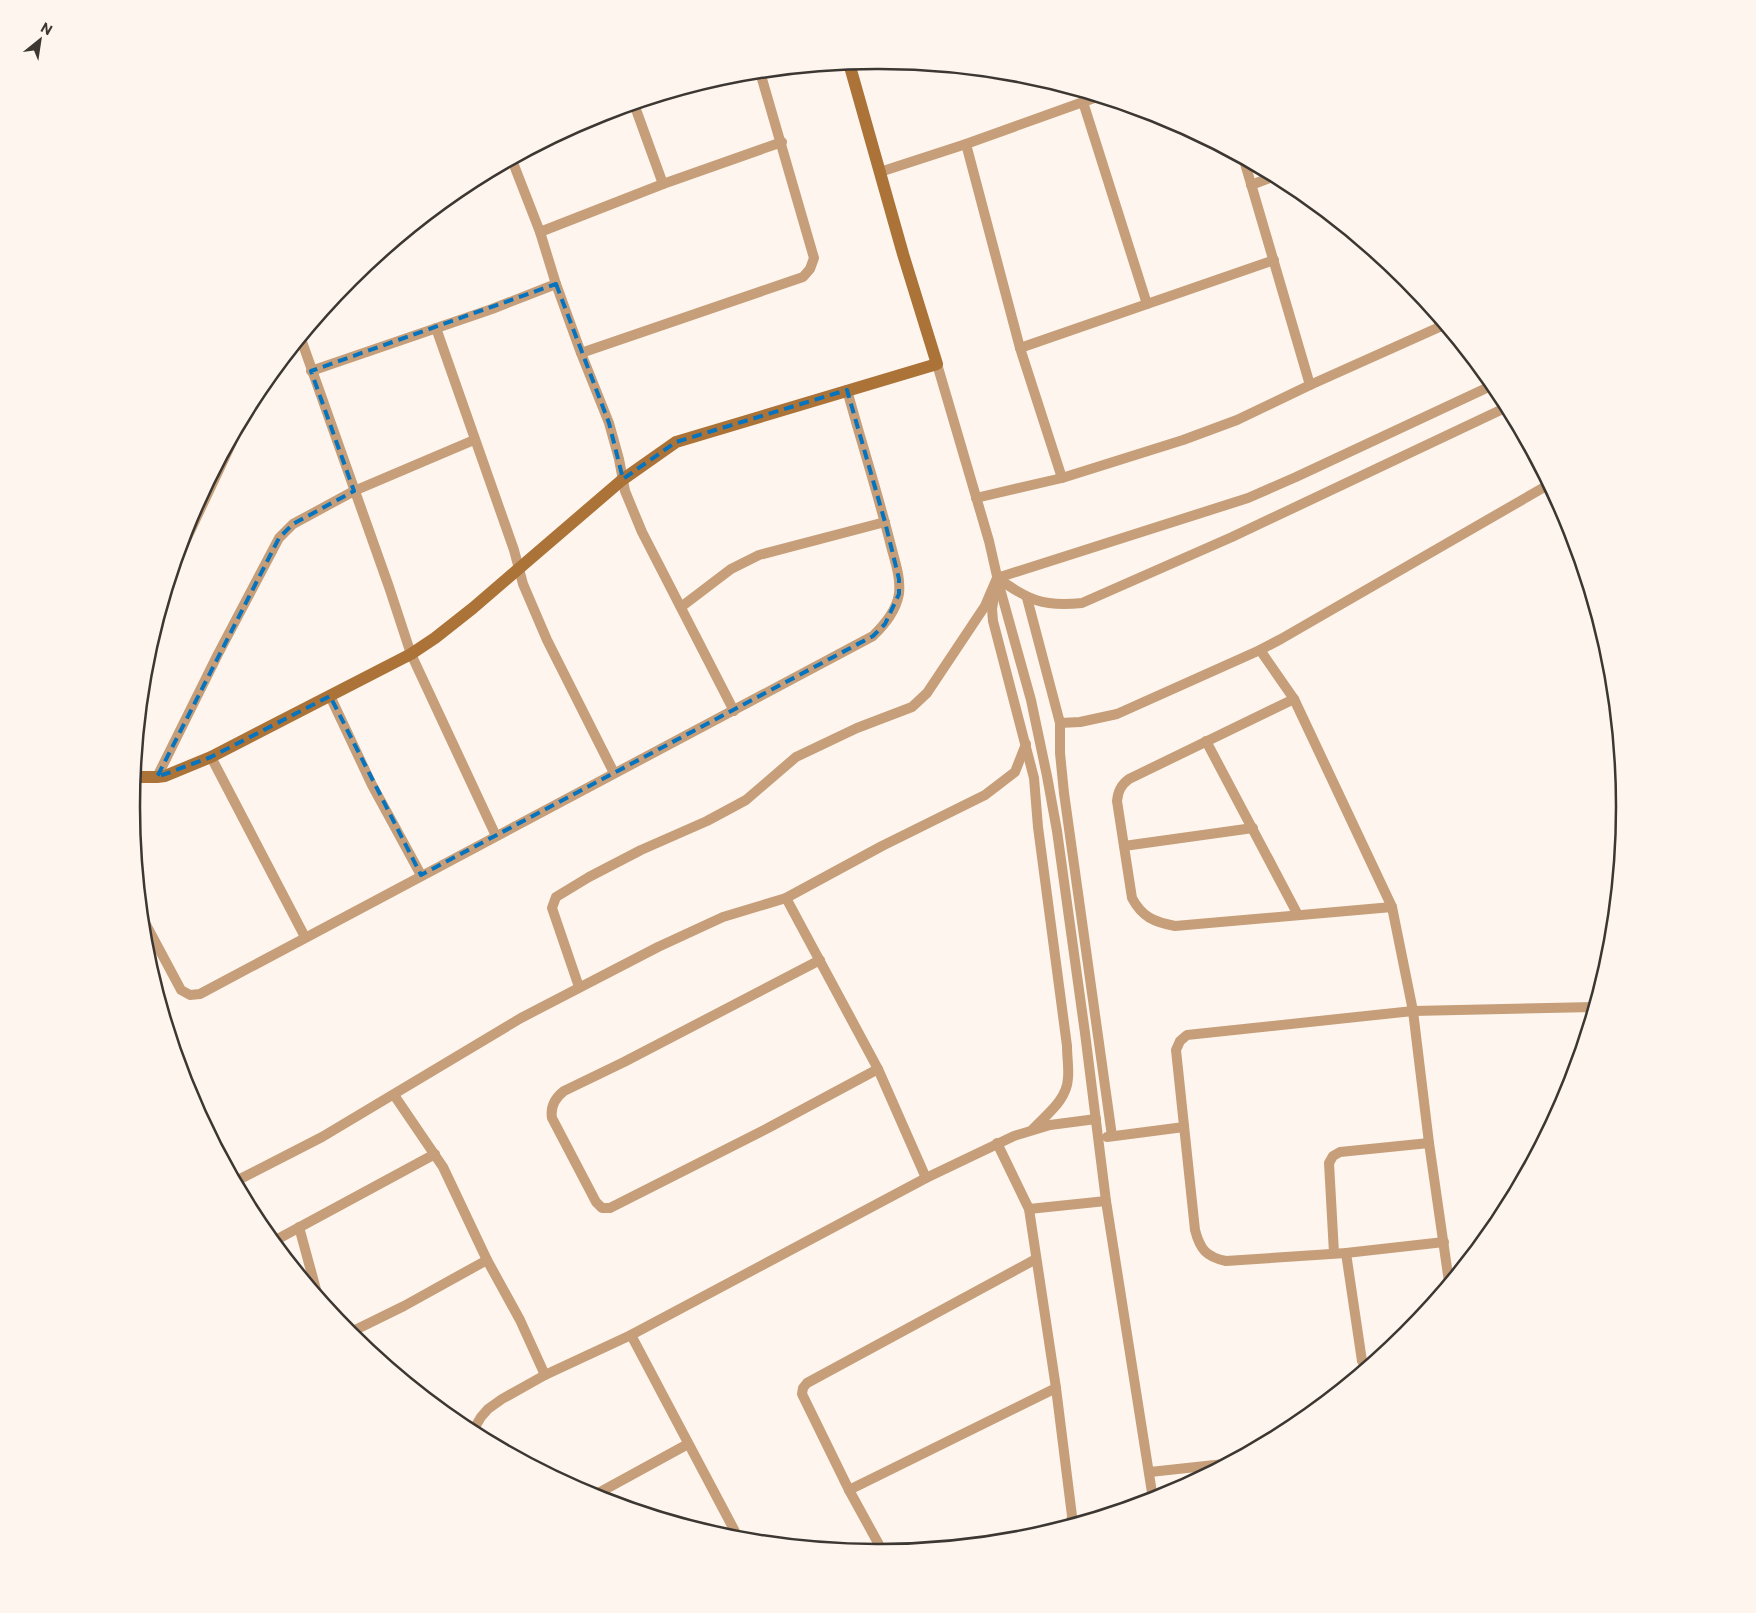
<svg xmlns="http://www.w3.org/2000/svg" width="1756" height="1613" font-family="Commissioner,sans-serif">
  <rect width="100%" height="100%" fill="#fef6ee"/>
  <g fill="none" stroke-linecap="round" stroke-linejoin="round">
    <g stroke="#c69f7a" stroke-width="10">
      <polyline points="1083,102 1147,304"/>
      <polyline points="634,104 663,184"/>
      <polyline points="966,144 1020,348 1062,478"/>
      <polyline points="512,160 540,232 556,284 581,353 609,423 619,459 625,491 642,532 734,711"/>
      <polyline points="1244,160 1310,385"/>
      <polyline points="880,172 966,144 1097,97"/>
      <polyline points="1251,185 1275,176"/>
      <polyline points="540,232 663,184 782,142"/>
      <polyline points="1436,315 1441,327"/>
      <polyline points="436,328 514,550 523,584 547,640 614,773"/>
      <polyline points="301,339 389,587 411,654 496,836"/>
      <polyline points="1020,348 1274,260"/>
      <polyline points="581,353 803,277 810,269 814,258 760,72"/>
      <polyline points="937,364 989,541 999,585 1031,700 1047,776 1057,831 1085,1033 1106,1201 1153,1499"/>
      <polyline points="311,371 492,309 556,284"/>
      <polyline points="976,498 1062,478 1183,440 1237,420 1310,385 1444,325"/>
      <polyline points="176,561 232,442"/>
      <path d="M997 578C1030 600 1041 607 1082 603L1232 537 1507 407"/>
      <path d="M994 596 992 609 993 621 1034 778 1038 827 1067 1046C1067 1057 1069 1068 1068 1078 1067 1100 1047 1114 1033 1129"/>
      <polyline points="1027,598 1060,723 1080,722 1117,714 1260,650 1281,639 1548,485"/>
      <polyline points="681,607 731,569 759,555 885,522"/>
      <polyline points="1260,650 1294,699 1392,907 1413,1011 1429,1143 1449,1282"/>
      <polyline points="330,696 372,785 421,875"/>
      <path d="M1294 699 1129 779C1121 785 1118 791 1117 801L1132 898C1142 917 1154 922 1175 926L1392 907"/>
      <polyline points="1060,723 1060,753 1064,793 1112,1136"/>
      <polyline points="1206,741 1298,915"/>
      <polyline points="211,757 305,937"/>
      <polyline points="157,777 218,654 279,538 293,524 354,491 474,440"/>
      <polyline points="1124,846 1253,828"/>
      <polyline points="786,898 878,1069 926,1178"/>
      <path d="M142 917 181 990 190 995 200 994C423 873 649 757 873 636 885 624 896 611 899 594 901 576 894 559 890 542 877 491 861 441 847 390"/>
      <path d="M820 960 624 1062 564 1091C555 1098 550 1106 552 1118L596 1202 602 1208H610L768 1128 878 1069"/>
      <polyline points="579,987 552,908 556,897 589,877 641,850 707,821 746,800 796,757 857,728 912,707 927,693 985,606 997,578 1248,498 1296,477 1493,385"/>
      <polyline points="394,1095 443,1167 487,1260 520,1320 545,1375"/>
      <polyline points="1547,1130 1553,1119"/>
      <polyline points="1107,1137 1184,1127"/>
      <polyline points="997,1143 1029,1209 1056,1388 1072,1516 1071,1524"/>
      <polyline points="236,1181 322,1137 521,1018 658,947 723,917 786,898 882,846 985,795 1015,772 1026,744"/>
      <polyline points="1029,1209 1106,1201"/>
      <polyline points="299,1227 317,1293"/>
      <polyline points="274,1241 435,1154"/>
      <path d="M1444 1242 1346 1253 1226 1261C1206 1257 1200 1249 1195 1230L1176 1050 1180 1041 1187 1035 1413 1011 1594 1007"/>
      <polyline points="1334,1253 1329,1163 1333,1156 1340,1152 1429,1143"/>
      <polyline points="1346,1253 1362,1361 1366,1367"/>
      <polyline points="349,1333 404,1306 487,1260"/>
      <polyline points="631,1335 739,1539"/>
      <polyline points="472,1432 481,1417 488,1409 502,1399 545,1375 631,1335 926,1178 1014,1136 1050,1125 1096,1119"/>
      <polyline points="1150,1472 1224,1464"/>
      <polyline points="849,1490 1056,1388"/>
      <polyline points="593,1496 688,1444"/>
      <polyline points="883,1552 849,1490 802,1394 803,1388 807,1383 1036,1259"/>
    </g>
    <polyline stroke="#ab7337" stroke-width="12" points="134,777 157,777 165,776 211,757 411,654 435,638 473,608 622,480 676,442 937,364 903,254 849,63"/>
  </g>
  <path fill="none" stroke="#0573be" stroke-width="4" stroke-dasharray="10 6" stroke-linejoin="round" d="M556 284 609 423 623 479 676 442 847 390 885 522 899 579V594L885 624 873 636 421 875 330 696 211 757 157 777 279 538 293 524 354 491 311 371Z"/>
  <path d="M0 0H1756V1613H0ZM877 69H879A737 737 0 0 1 1616 806V807A737 737 0 0 1 879 1544H877A737 737 0 0 1 140 807V806A737 737 0 0 1 877 69Z" fill="#fef6ee" fill-rule="evenodd"/>
  <path fill="none" stroke="#3c3732" stroke-width="2.5" d="M877 69H879A737 737 0 0 1 1616 806V807A737 737 0 0 1 879 1544H877A737 737 0 0 1 140 807V806A737 737 0 0 1 877 69Z"/>
  <g transform="translate(40 40) rotate(30)" stroke="#fef6ee" stroke-width="4" paint-order="stroke">
  <path d="M0-4L9 19L0 12L-9 19Z" fill="#3c3732"/>
  <text y="-8" font-size="14" font-weight="bold" text-anchor="middle" fill="#3c3732">N</text>
  </g>
</svg>
